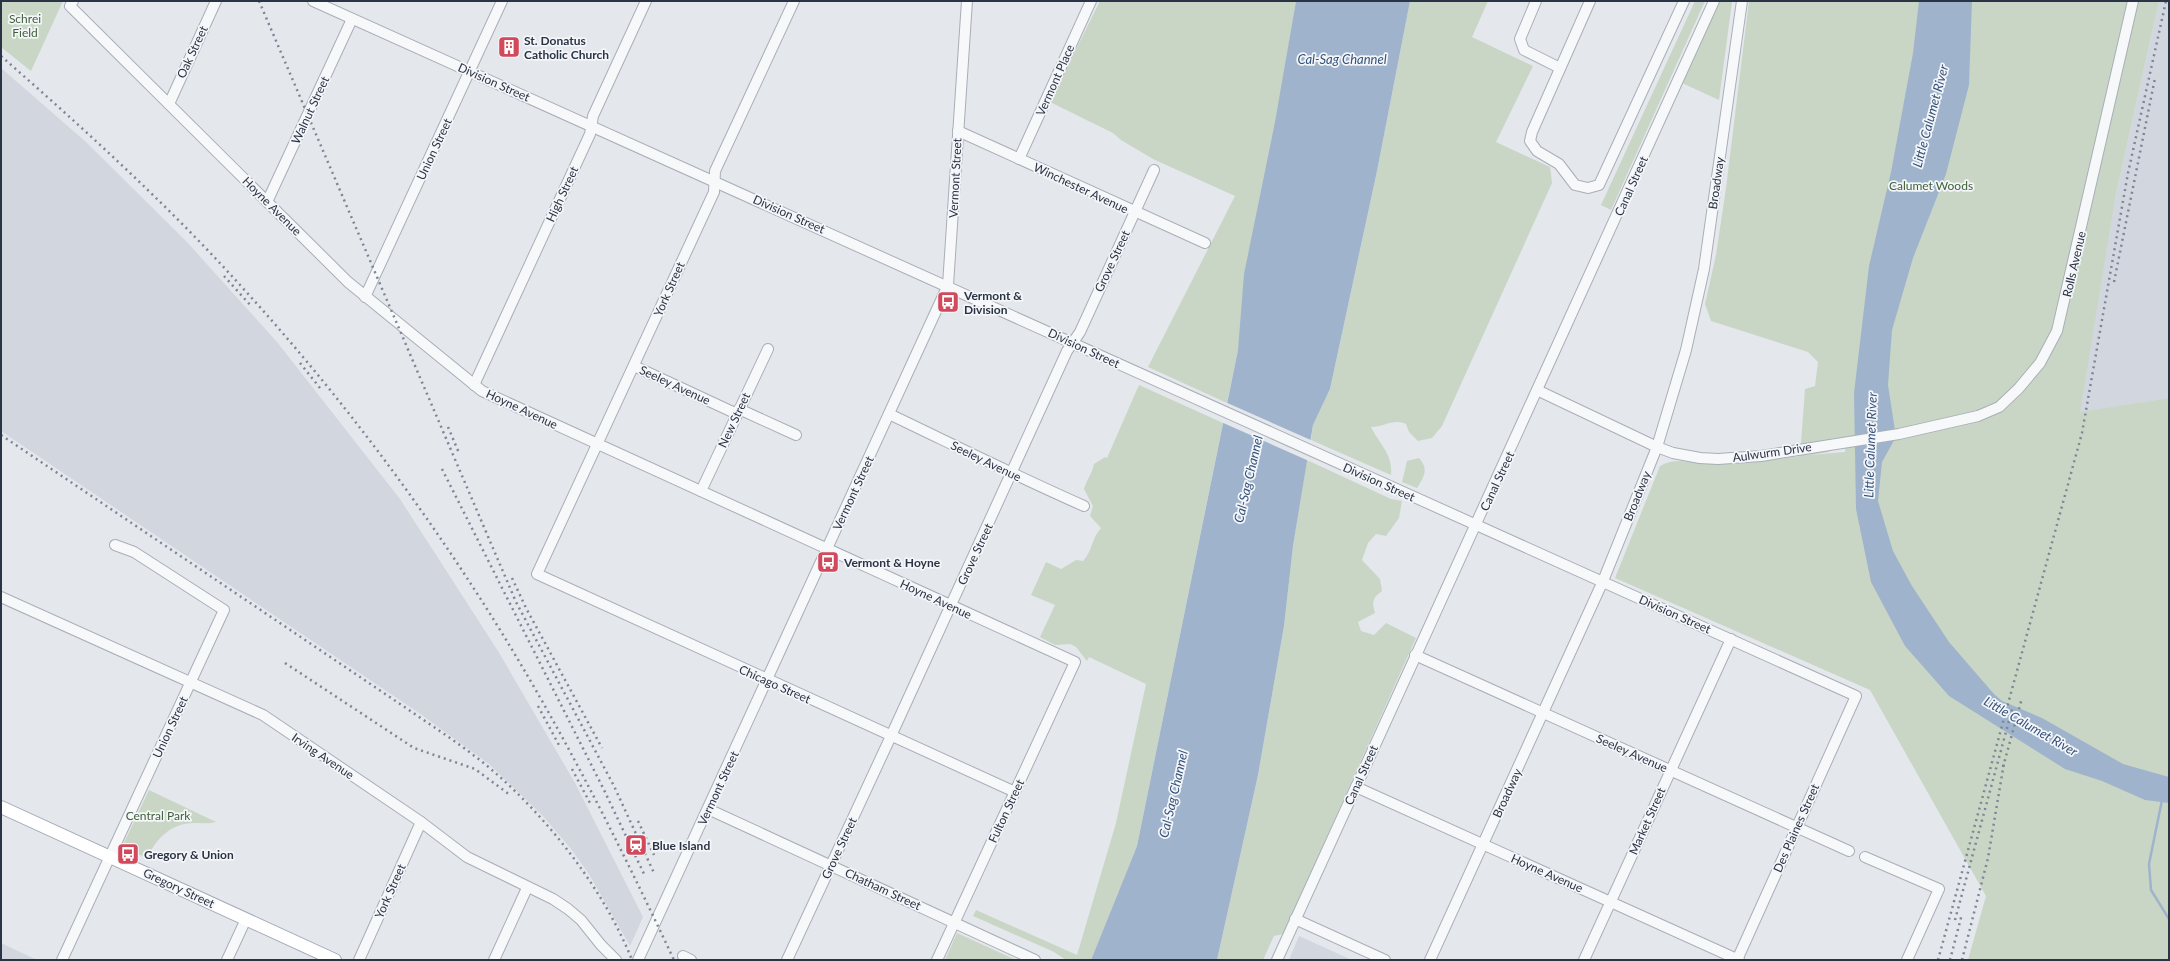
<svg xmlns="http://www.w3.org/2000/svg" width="2170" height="961" font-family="Lato,sans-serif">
  <rect width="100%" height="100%" fill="#e4e7ec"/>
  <g fill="#d2d6de">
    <polygon points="2159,1 2169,1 2169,398 2079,413 2116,194"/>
    <polygon points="1,68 86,142 186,241 277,342 400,499 498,651 575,783 643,917 630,946 589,874 571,849 543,816 489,764 419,713 1,431"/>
    <polygon points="1299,936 1352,960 1289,960"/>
    <polygon points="1,943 37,960 1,960"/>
  </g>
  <g fill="#c9d6c5" fill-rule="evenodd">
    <polygon points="1,1 63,1 31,71 1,47"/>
    <polygon points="1100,1 1296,1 1238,350 1227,403 1148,367 1235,196 1153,159 1121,140 1113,133 1050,102"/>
    <path d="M1410 1H1488L1472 37 1533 66 1496 142 1550 167 1552 183 1442 426 1432 438 1418 441 1409 432 1406 424C1393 418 1384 427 1371 427 1380 445 1393 454 1391 475L1311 440 1313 425 1330 389 1377 171Z"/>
    <polygon points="1695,1 1705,1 1611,210 1601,205"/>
    <polygon points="1718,1 1732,2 1719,100 1682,83"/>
    <path d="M1749 1H2159L2116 194 2080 412 2169 398V960H1968L1986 896 1870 690 1615 578 1660 466C1678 456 1692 464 1711 464 1741 465 1771 460 1800 456L1805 389 1815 386 1818 362 1808 352 1711 321 1705 304 1716 255 1726 188ZM1846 437 1845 452 1810 455 1829 452 1830 439Z"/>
    <path d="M1139 385 1223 423 1137 846 1091 960H1066L1054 952 973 916 976 910 1077 955 1116 823 1146 684 1089 657 1087 661 1076 647 1070 644 1055 645 1040 637 1055 605 1031 595 1046 562 1061 569 1076 560 1083 561C1093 550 1091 539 1101 528L1090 516 1093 506 1084 489C1087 479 1092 474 1094 464L1105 457 1107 458Z"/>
    <path d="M1419 458C1429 469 1424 477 1417 488L1402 482 1407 461Z"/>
    <path d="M1307 460 1391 499 1402 501 1399 518 1386 536 1376 534 1368 543 1362 560 1380 579 1382 591C1372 598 1372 602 1375 613L1358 622 1361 631 1374 635 1386 623 1416 638 1283 934 1274 936 1263 960H1217L1258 775 1284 626 1293 546Z"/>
    <path d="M149 790 216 822C208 824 203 823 194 823 171 823 156 839 147 858L122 847Z"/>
    <polygon points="957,933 1016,960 945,960"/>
  </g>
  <g fill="#9fb4cc">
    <polygon points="1296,1 1410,1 1377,171 1330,389 1313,425 1293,546 1284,626 1258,775 1217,960 1091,960 1137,846 1238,350 1244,274 1275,122"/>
    <polygon points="1919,1 1972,1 1969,85 1946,174 1913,258 1892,330 1888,385 1896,437 1882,462 1878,501 1893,551 1912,586 1949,642 1994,694 2002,701 2042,718 2123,764 2169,777 2169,803 2145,800 2102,781 2065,769 1949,696 1905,646 1871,582 1856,509 1854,393 1869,266 1891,172 1913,53"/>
  </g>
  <polygon fill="#e4e7ec" points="1225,402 1313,441 1309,461 1221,422"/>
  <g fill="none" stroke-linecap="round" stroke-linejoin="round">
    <polyline stroke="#9fb4cc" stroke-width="2.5" points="2162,800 2149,864 2151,890 2169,919"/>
    <g stroke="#a9aeb7" stroke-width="12">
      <g id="minor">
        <polyline points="73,1 70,6 348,282 482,391 1075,662 937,960"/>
        <polyline points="313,1 1856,696 1737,960"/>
        <polyline points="794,1 715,171 714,192 537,574 1015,792"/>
        <polyline points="1536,1 1520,39 1524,50 1560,68"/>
        <polyline points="1590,1 1532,132 1530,141 1537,151 1559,164 1575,185 1588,188 1599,185 1684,1"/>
        <polyline points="169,104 216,1"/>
        <polyline points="958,131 1205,243"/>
        <polyline points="1019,159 1091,1"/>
        <polyline points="267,202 352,19"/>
        <polyline points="365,297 502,1"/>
        <polyline points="634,366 737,414"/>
        <polyline points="474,385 590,134 593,116 646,1"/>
        <polyline points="1539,391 1657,447 1673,453 1700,458 1718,459 1761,456 1899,434 1978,416 1999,407 2019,388 2040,363 2057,331 2133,1"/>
        <polyline points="739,409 796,435"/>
        <path d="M889 414C954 445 1018 477 1084 506"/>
        <polyline points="701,491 768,349"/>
        <polyline points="1,597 263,715 421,822 467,857 553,899 568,909 581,920 601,945 616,960"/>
        <polyline points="1415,655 1849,851"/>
        <polyline points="1356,787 1739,960"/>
        <polyline points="708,809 1035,960"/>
        <polyline points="1865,857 1939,889 1907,960"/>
        <polyline points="1295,919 1385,960"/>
        <polyline points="683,956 691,960"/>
        <polyline points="62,960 224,610 134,552 115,545"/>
        <polyline points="227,960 246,919"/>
        <polyline points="359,960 421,822"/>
        <polyline points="494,960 527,888"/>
        <polyline points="638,960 948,285 967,1"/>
        <polyline points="787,960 891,736 1067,351 1080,332 1154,170"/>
        <path d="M1277 960C1422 640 1570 322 1714 1"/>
        <polyline points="1430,960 1603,581 1657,447 1686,350 1704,269 1742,1"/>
        <polyline points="1584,960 1731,639"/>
      </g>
    </g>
    <g stroke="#a3abb8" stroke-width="14">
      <polyline id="major" points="1,807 335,960"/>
    </g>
    <use href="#minor" stroke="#f7f8fa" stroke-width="10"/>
    <use href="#major" stroke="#fff" stroke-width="12"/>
    <g stroke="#7d8696" stroke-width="2.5" stroke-dasharray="2 4" stroke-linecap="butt">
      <polyline points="259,1 516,602 614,786 654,873"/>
      <path d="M1 56C84 129 166 203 240 285 334 388 418 499 492 617 561 727 619 843 674 960"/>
      <polyline points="224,276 252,307"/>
      <polyline points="2114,282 2155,78"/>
      <polyline points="300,363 320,388"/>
      <polyline points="448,427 459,453"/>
      <path d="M1 435 406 708C435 728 465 747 492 770 549 819 604 890 632 960"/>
      <polyline points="442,469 604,790 645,876"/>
      <polyline points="512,578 526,608 602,748"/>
      <polyline points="285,663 414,748 475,769 510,795"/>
      <polyline points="538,706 560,747"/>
      <polyline points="2003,767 2022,698"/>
      <polyline points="572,769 590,803"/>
      <polyline points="638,821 654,855"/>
      <polyline points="1955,920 2013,706"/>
      <polyline points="1938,960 2082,433 2128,173 2166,1"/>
      <polyline points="1950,960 1962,914"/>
      <polyline points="1962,960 1988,858 2004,763"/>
    </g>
  </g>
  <defs>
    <g id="building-square" transform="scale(1.15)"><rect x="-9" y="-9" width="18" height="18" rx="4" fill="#d1495b" stroke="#f4f6f9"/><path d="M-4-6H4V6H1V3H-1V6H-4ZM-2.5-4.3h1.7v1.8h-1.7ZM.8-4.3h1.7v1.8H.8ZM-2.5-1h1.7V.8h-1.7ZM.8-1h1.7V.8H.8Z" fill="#fff"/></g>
    <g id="bus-square" transform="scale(1.15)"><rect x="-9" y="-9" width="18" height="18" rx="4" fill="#d1495b" stroke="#f4f6f9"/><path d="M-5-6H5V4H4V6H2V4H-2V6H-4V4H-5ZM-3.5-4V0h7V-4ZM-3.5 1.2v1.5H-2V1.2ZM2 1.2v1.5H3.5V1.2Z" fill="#fff"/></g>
    <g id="station-square" transform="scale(1.15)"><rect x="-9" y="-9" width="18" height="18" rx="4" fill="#d1495b" stroke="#f4f6f9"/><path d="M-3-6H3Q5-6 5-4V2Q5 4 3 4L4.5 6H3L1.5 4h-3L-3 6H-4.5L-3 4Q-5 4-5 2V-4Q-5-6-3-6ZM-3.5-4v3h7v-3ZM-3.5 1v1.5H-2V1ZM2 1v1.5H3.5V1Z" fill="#fff"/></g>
  </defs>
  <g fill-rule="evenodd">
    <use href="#building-square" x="509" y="47"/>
    <use href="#bus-square" x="948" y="302"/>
    <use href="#bus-square" x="828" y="562"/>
    <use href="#station-square" x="636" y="845"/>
    <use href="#bus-square" x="128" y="854"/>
  </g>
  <g text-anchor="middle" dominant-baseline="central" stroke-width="3.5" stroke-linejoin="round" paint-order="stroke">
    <g font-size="12" fill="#3f6138" stroke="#f4f6f9">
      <text x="25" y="18">Schrei<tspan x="25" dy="14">Field</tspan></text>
      <text x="1931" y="185">Calumet Woods</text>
      <text x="158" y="815">Central Park</text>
    </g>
    <g font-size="12" font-weight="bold" fill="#2b3445" stroke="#f4f6f9" text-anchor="start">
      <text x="524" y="40">St. Donatus<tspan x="524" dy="14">Catholic Church</tspan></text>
      <text x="964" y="295">Vermont &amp;<tspan x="964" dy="14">Division</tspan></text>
      <text x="844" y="562">Vermont &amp; Hoyne</text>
      <text x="652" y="845">Blue Island</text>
      <text x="144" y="854">Gregory &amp; Union</text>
    </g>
    <g font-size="12" fill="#2b3445" stroke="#f4f6f9">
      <text transform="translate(192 52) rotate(-65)">Oak Street</text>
      <text transform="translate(1055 80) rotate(-66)">Vermont Place</text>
      <text transform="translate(494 82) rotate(24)">Division Street</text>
      <text transform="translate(310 110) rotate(-65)">Walnut Street</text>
      <text transform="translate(434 149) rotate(-65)">Union Street</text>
      <text transform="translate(955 178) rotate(-87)">Vermont Street</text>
      <text transform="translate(1716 183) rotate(-82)">Broadway</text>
      <text transform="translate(1631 186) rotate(-66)">Canal Street</text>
      <text transform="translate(1081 188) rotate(25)">Winchester Avenue</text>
      <text transform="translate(562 194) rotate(-65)">High Street</text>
      <text transform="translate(272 206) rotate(45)">Hoyne Avenue</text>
      <text transform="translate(789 214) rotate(24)">Division Street</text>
      <text transform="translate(1112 261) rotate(-65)">Grove Street</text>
      <text transform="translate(2074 264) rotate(-77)">Rolls Avenue</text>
      <text transform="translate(669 289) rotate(-66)">York Street</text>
      <text transform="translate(1084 348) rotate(25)">Division Street</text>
      <text transform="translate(675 385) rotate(25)">Seeley Avenue</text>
      <text transform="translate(522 409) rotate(25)">Hoyne Avenue</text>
      <text transform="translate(734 420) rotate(-65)">New Street</text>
      <text transform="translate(1772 452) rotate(-8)">Aulwurm Drive</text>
      <text transform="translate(986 461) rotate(26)">Seeley Avenue</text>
      <text transform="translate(1497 481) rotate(-65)">Canal Street</text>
      <text transform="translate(1379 482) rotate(24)">Division Street</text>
      <text transform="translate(853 493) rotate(-65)">Vermont Street</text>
      <text transform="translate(1637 496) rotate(-68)">Broadway</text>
      <text transform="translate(975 554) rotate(-65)">Grove Street</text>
      <text transform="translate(936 599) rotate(25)">Hoyne Avenue</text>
      <text transform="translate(1675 614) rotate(24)">Division Street</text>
      <text transform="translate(775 684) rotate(24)">Chicago Street</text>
      <text transform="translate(170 727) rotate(-65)">Union Street</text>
      <text transform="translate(1632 753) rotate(24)">Seeley Avenue</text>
      <text transform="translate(323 756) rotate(34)">Irving Avenue</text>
      <text transform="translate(1361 775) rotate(-66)">Canal Street</text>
      <text transform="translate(718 788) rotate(-65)">Vermont Street</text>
      <text transform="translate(1507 793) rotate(-65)">Broadway</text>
      <text transform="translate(1006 811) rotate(-65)">Fulton Street</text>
      <text transform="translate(1647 821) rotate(-66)">Market Street</text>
      <text transform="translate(1796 828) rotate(-66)">Des Plaines Street</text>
      <text transform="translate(839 848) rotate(-65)">Grove Street</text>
      <text transform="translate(1547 873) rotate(24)">Hoyne Avenue</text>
      <text transform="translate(179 888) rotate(25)">Gregory Street</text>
      <text transform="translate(883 889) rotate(25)">Chatham Street</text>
      <text transform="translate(390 891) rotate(-66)">York Street</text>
    </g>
    <g font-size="13" font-style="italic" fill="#34527a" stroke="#f4f6f9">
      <text x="1342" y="59">Cal-Sag Channel</text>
      <text transform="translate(1930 116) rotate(-75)">Little Calumet River</text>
      <text transform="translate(1870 445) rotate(-88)">Little Calumet River</text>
      <text transform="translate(1248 479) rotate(-77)">Cal-Sag Channel</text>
      <text transform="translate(2031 726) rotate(30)">Little Calumet River</text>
      <text transform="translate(1173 794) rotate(-77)">Cal-Sag Channel</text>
    </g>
  </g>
  <rect width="2170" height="961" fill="none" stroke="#2b3445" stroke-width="4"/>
</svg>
